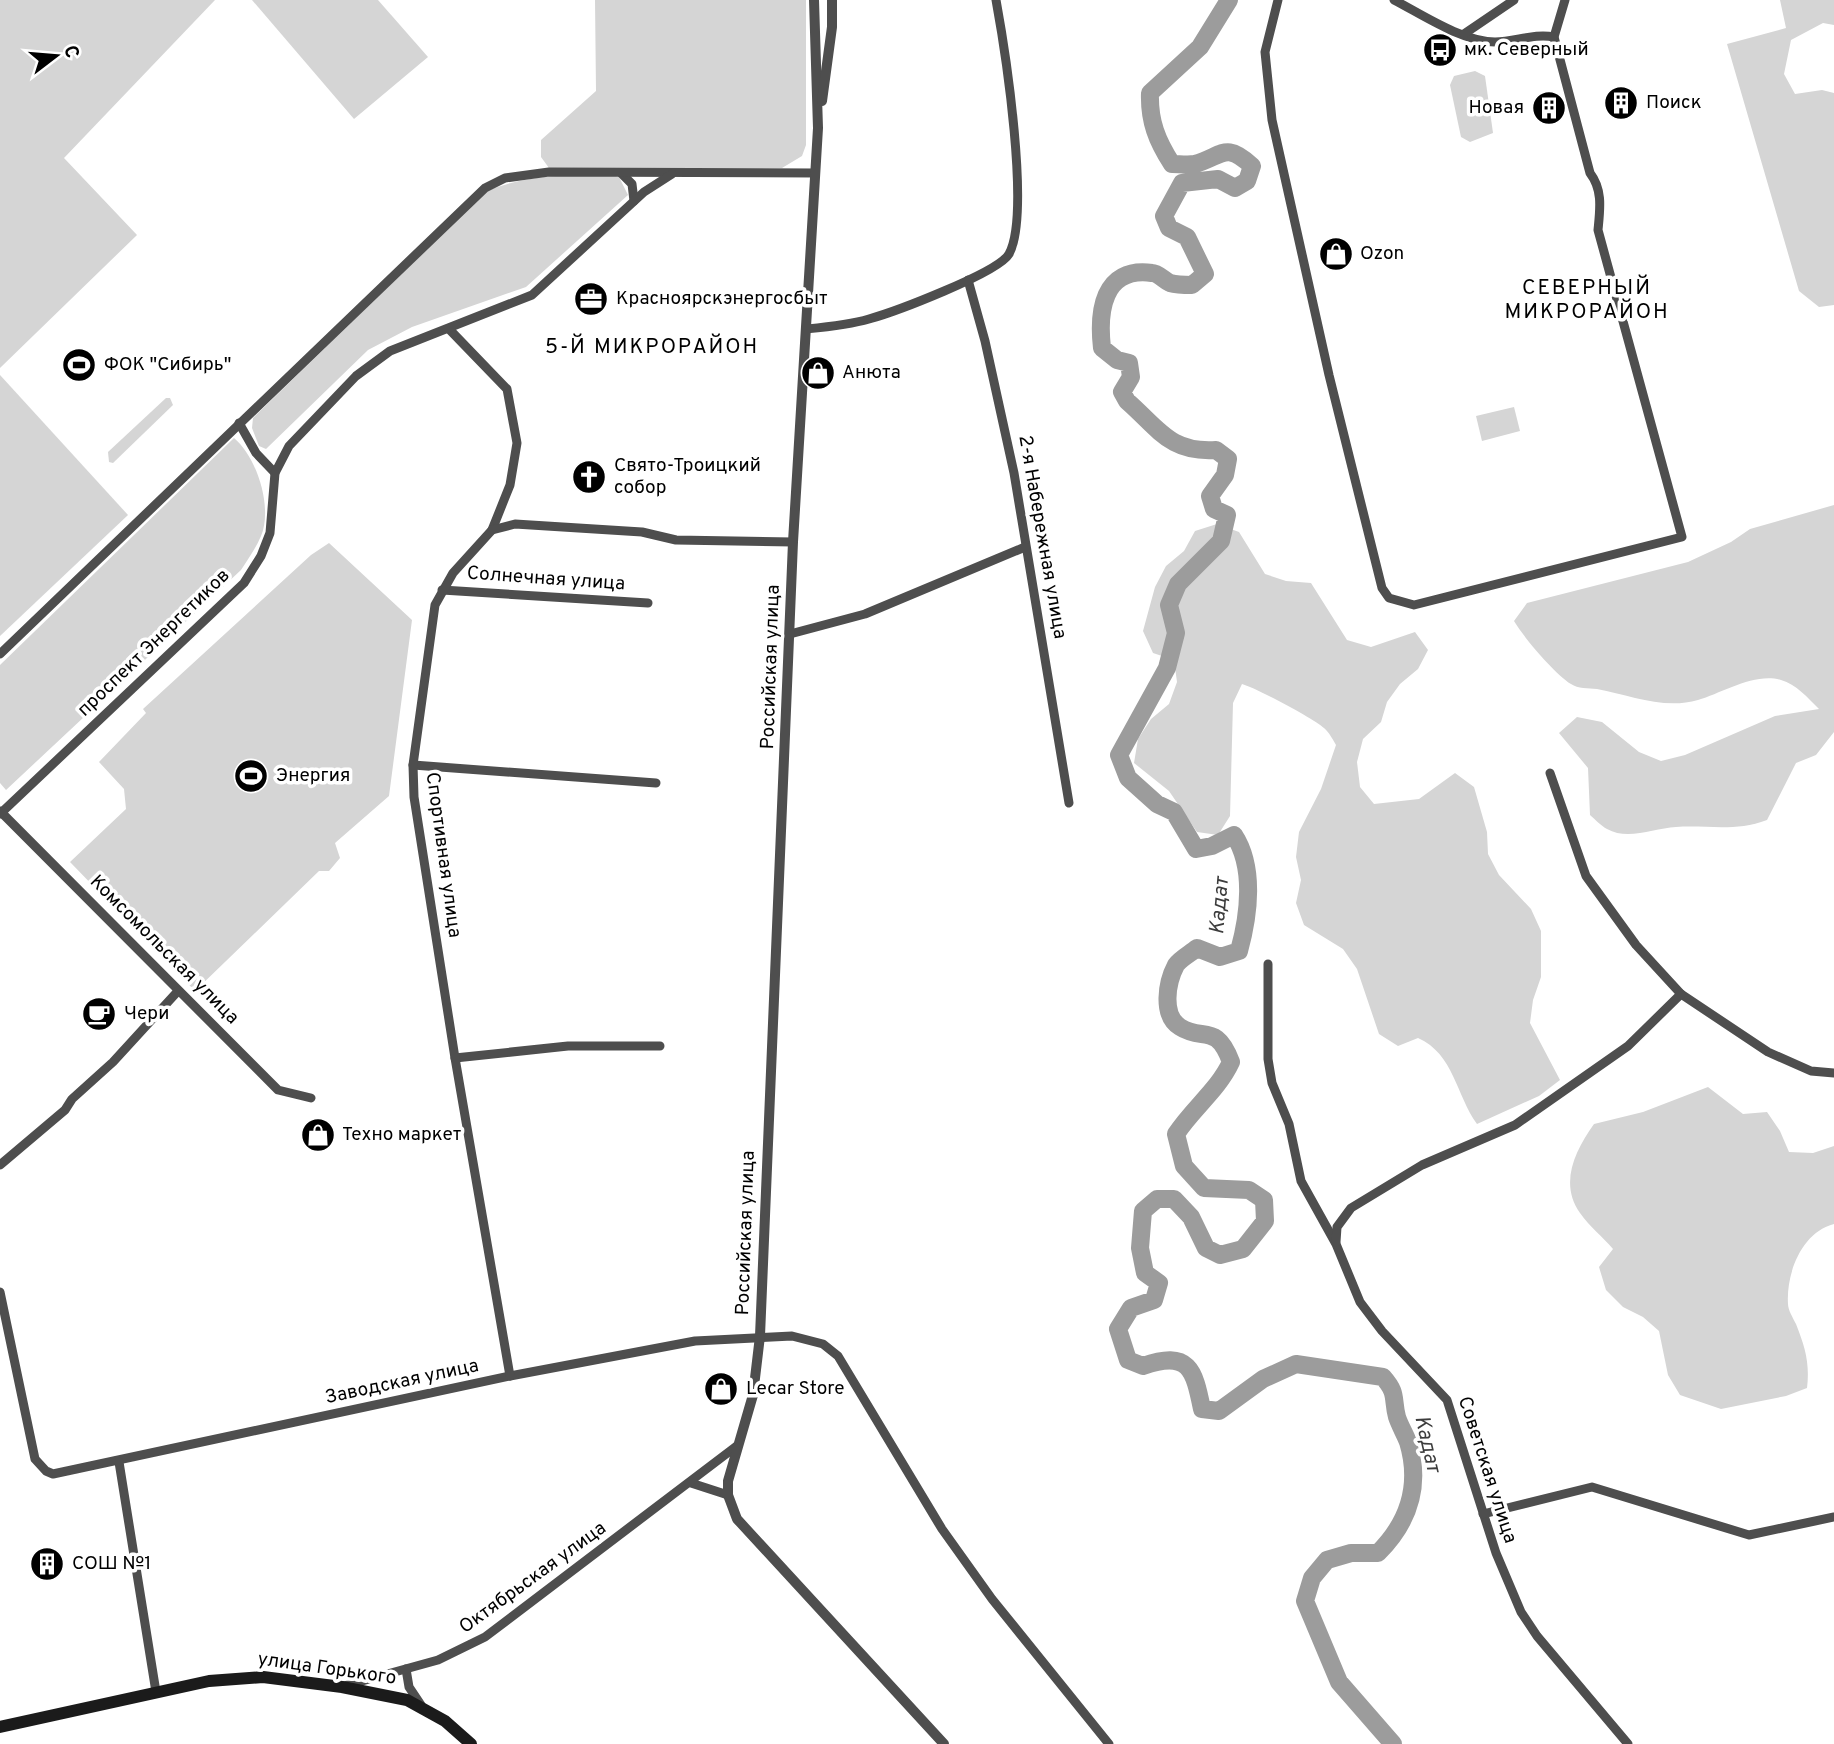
<svg xmlns="http://www.w3.org/2000/svg" width="1834" height="1744" font-family="Overpass,sans-serif">
  <rect width="100%" height="100%" fill="#fff"/>
  <g fill="#d5d5d5">
    <polygon points="0,0 215,0 64,158 137,235 0,368"/>
    <polygon points="252,0 378,0 428,57 354,119"/>
    <polygon points="595,0 806,0 806,145 802,156 782,168 549,168 541,157 541,140 596,91"/>
    <polygon points="1780,0 1834,0 1834,25 1823,23 1791,40 1784,74 1795,94 1822,90 1834,93 1834,305 1819,307 1799,291 1727,44 1786,28"/>
    <polygon points="1475,71 1485,76 1493,133 1470,142 1461,137 1450,85 1454,76"/>
    <path d="M612 175 619 177 628 195 526 287 412 327 368 350 266 449 259 446 252 428 253 418 487 191C528 174 568 175 612 175Z"/>
    <polygon points="0,375 128,515 0,636"/>
    <polygon points="166,398 170,398 173,405 113,463 109,462 108,452"/>
    <polygon points="1514,407 1520,431 1482,441 1476,416"/>
    <path d="M234 438C257 457 273 508 261 536 256 548 248 559 241 570L6 790 0 783V665Z"/>
    <path d="M1834 505V732L1816 755 1796 763 1767 820C1735 832 1709 825 1676 827 1654 828 1628 841 1607 829 1601 826 1595 819 1590 815L1588 768 1559 733 1577 717 1602 722 1639 752 1661 761 1685 755 1775 716 1819 709C1808 698 1796 684 1781 680 1755 672 1722 693 1698 700 1664 710 1630 695 1597 689 1588 688 1578 689 1571 684 1554 673 1525 639 1514 621L1527 603 1688 562 1731 542 1750 529Z"/>
    <path d="M1217 524 1239 532 1265 574 1286 581 1311 583 1347 640 1371 647 1415 632 1428 650 1418 669 1400 684 1387 702 1381 722 1363 739 1357 762 1360 787 1374 804 1419 799 1455 773 1474 787 1487 832 1488 854 1499 875 1531 909 1541 931V977L1533 1000 1530 1023 1560 1080 1539 1096 1477 1124C1456 1095 1454 1054 1418 1038L1398 1046 1379 1034 1357 969 1343 949 1304 925 1296 903 1301 880 1296 857 1299 832 1321 789 1336 745C1333 740 1329 732 1324 728 1315 719 1254 687 1242 684L1233 703 1230 816 1218 835 1197 832 1169 791 1134 763 1138 739 1151 719 1169 704 1177 682 1174 660 1153 653 1143 631 1155 587 1166 566 1184 551 1195 531Z"/>
    <polygon points="329,543 412,620 389,796 335,843 340,858 329,871 319,871 195,991 70,862 126,809 124,789 99,762 146,713 143,709 311,555"/>
    <path d="M1708 1087 1743 1114 1767 1112 1780 1131 1789 1152 1813 1153 1834 1146V1224C1802 1232 1786 1273 1788 1304 1788 1310 1793 1318 1796 1324 1805 1347 1810 1363 1807 1388L1786 1396 1721 1409 1680 1395 1668 1375 1659 1331 1643 1317 1623 1307 1606 1290 1599 1267 1613 1249C1603 1237 1589 1226 1580 1213 1559 1183 1575 1151 1594 1124L1643 1112Z"/>
  </g>
  <g fill="none" stroke-linecap="round" stroke-linejoin="round">
    <path stroke="#9c9c9c" stroke-width="18" d="M1229 0 1200 47 1150 93C1149 121 1157 141 1172 164 1179 164 1188 165 1195 164 1223 156 1225 141 1252 166L1247 181 1235 188 1218 179 1182 183 1164 216 1169 228 1187 237 1205 274 1192 285C1185 285 1177 285 1170 283 1164 280 1158 273 1152 273 1102 266 1098 313 1102 348L1117 360 1129 363 1131 377 1122 392 1127 401C1159 429 1170 453 1216 450L1228 459 1225 475 1210 496 1214 509 1227 515 1221 541 1178 584 1169 605 1176 633 1167 668 1119 755 1128 778 1157 804 1174 812 1196 849 1212 846 1234 835C1255 867 1249 915 1239 951L1220 957 1197 948C1191 953 1180 959 1176 965 1167 982 1161 1015 1180 1027 1203 1042 1216 1022 1231 1062 1218 1090 1193 1108 1176 1134L1184 1166 1204 1188 1249 1190 1264 1200 1265 1221 1243 1249 1220 1255 1206 1248 1191 1217 1174 1199H1157L1143 1211 1140 1248 1145 1273 1159 1283 1154 1300 1131 1308 1118 1329 1128 1360 1143 1366C1189 1350 1194 1369 1202 1409L1219 1411 1263 1379 1296 1364 1383 1377C1398 1394 1392 1398 1397 1417 1400 1426 1405 1434 1408 1442 1421 1485 1409 1522 1378 1553H1351L1327 1560 1312 1578 1305 1601 1339 1682 1393 1744"/>
    <g stroke="#4e4e4e" stroke-width="9">
      <path d="M1278 0 1265 52 1272 120 1329 375 1382 588 1389 598 1414 605 1682 537 1598 230C1600 209 1603 190 1590 173L1554 37 1565 0"/>
      <path d="M1394 0C1423 15 1461 41 1495 42 1515 42 1534 33 1554 37"/>
      <polyline points="1464,34 1514,0"/>
      <polyline points="621,173 632,184 634,201"/>
      <polyline points="968,280 985,341 1014,473 1069,803"/>
      <polyline points="449,329 507,389 517,443 510,485 492,530"/>
      <path d="M806 329C827 327 849 325 869 319 894 312 998 273 1009 254 1031 214 1005 49 996 0"/>
      <polyline points="239,423 256,453 275,473"/>
      <polyline points="442,590 648,603"/>
      <polyline points="790,634 865,614 1025,547"/>
      <polyline points="0,654 485,188 505,178 549,172 815,173"/>
      <polyline points="413,765 656,783"/>
      <polyline points="1550,773 1586,876 1636,945 1681,994 1768,1052 1811,1071 1834,1073"/>
      <polyline points="0,811 278,1090 311,1098"/>
      <polyline points="0,814 244,583 261,556 270,533 275,473 289,446 356,376 390,351 532,295 644,192 672,174"/>
      <polyline points="1268,964 1268,1059 1272,1083 1289,1124 1301,1181 1336,1244 1360,1302 1382,1331 1447,1400 1496,1553 1521,1612 1537,1636 1628,1744"/>
      <polyline points="455,1058 568,1046 660,1046"/>
      <polyline points="0,1165 65,1110 72,1099 113,1062 178,991"/>
      <polyline points="1336,1242 1337,1227 1351,1208 1422,1165 1515,1125 1628,1046 1681,994"/>
      <polyline points="0,1292 35,1459 46,1471 53,1474 510,1376 695,1341 792,1336 823,1344 838,1356 942,1529 992,1599 1109,1744"/>
      <polyline points="510,1376 455,1058 414,797 413,765 435,605 453,573 492,530 515,524 642,532 676,540 793,542"/>
      <polyline points="119,1462 156,1692"/>
      <polyline points="691,1483 728,1495"/>
      <polyline points="1483,1514 1592,1487 1749,1535 1834,1517"/>
      <polyline points="406,1669 409,1687 421,1705"/>
      <polyline points="344,1686 438,1660 485,1637 738,1445"/>
    </g>
    <g stroke="#4e4e4e" stroke-width="10">
      <polyline points="814,0 818,128 793,542 760,1336 753,1395 728,1481 728,1495 737,1519 944,1744"/>
      <polyline points="822,101 832,27 832,0"/>
    </g>
    <polyline stroke="#1b1b1b" stroke-width="12" points="0,1727 209,1681 263,1677 342,1687 407,1700 445,1721 471,1744"/>
  </g>
  <defs>
    <g id="bus-disc" transform="scale(1.75)"><circle r="9.5" fill="#000" stroke="#fff"/><path d="M-5-6H5V4H4V6H2V4H-2V6H-4V4H-5ZM-3.5-4V0h7V-4ZM-3.5 1.2v1.5H-2V1.2ZM2 1.2v1.5H3.5V1.2Z" fill="#fff"/></g>
    <g id="building-disc" transform="scale(1.75)"><circle r="9.5" fill="#000" stroke="#fff"/><path d="M-4-6H4V6H1V3H-1V6H-4ZM-2.5-4.3h1.7v1.8h-1.7ZM.8-4.3h1.7v1.8H.8ZM-2.5-1h1.7V.8h-1.7ZM.8-1h1.7V.8H.8Z" fill="#fff"/></g>
    <g id="shop-disc" transform="scale(1.75)"><circle r="9.5" fill="#000" stroke="#fff"/><path d="M-5-2.5h2.3a2.7 3.5 0 0 1 5.4 0H5L5.5 6h-11ZM-1.5-2.5h3a1.5 2.3 0 0 0-3 0Z" fill="#fff"/></g>
    <g id="office-disc" transform="scale(1.75)"><circle r="9.5" fill="#000" stroke="#fff"/><path d="M-6-3h4V-5.5h4V-3h4V5H-6ZM-1-4.5V-3h2v-1.5ZM-6 0V1H6V0Z" fill="#fff"/></g>
    <g id="stadium-disc" transform="scale(1.75)"><circle r="9.5" fill="#000" stroke="#fff"/><path d="M0-5a6.5 5 0 1 0 0 10a6.5 5 0 1 0 0-10ZM-3.5-1.8h7v3.6h-7Z" fill="#fff"/></g>
    <g id="church-disc" transform="scale(1.75)"><circle r="9.5" fill="#000" stroke="#fff"/><path d="M-1.2-6h2.4v3.5h3.3v2.4h-3.3V6h-2.4V-.1h-3.3v-2.4h3.3Z" fill="#fff"/></g>
    <g id="cafe-disc" transform="scale(1.75)"><circle r="9.5" fill="#000" stroke="#fff"/><path d="M-5.5-4.5H6V0H3Q3 3.5 0 3.5H-2.5Q-5.5 3.5-5.5 0ZM3-3.2v2h1.7v-2ZM-6 4.5H4V6H-6Z" fill="#fff"/></g>
  </defs>
  <g fill-rule="evenodd">
    <use href="#bus-disc" x="1440" y="50"/>
    <use href="#building-disc" x="1621" y="103"/>
    <use href="#building-disc" x="1549" y="108"/>
    <use href="#shop-disc" x="1336" y="254"/>
    <use href="#office-disc" x="591" y="299"/>
    <use href="#stadium-disc" x="79" y="365"/>
    <use href="#shop-disc" x="818" y="373"/>
    <use href="#church-disc" x="589" y="477"/>
    <use href="#stadium-disc" x="251" y="776"/>
    <use href="#cafe-disc" x="99" y="1014"/>
    <use href="#shop-disc" x="318" y="1135"/>
    <use href="#shop-disc" x="721" y="1389"/>
    <use href="#building-disc" x="47" y="1564"/>
  </g>
  <g text-anchor="middle" dominant-baseline="central" stroke-width="7" stroke-linejoin="round" paint-order="stroke">
    <g font-size="19" fill="#000" stroke="#fff" text-anchor="start">
      <text x="1464" y="50">мк. Северный</text>
      <text x="1646" y="103">Поиск</text>
      <text x="1524" y="108" text-anchor="end">Новая</text>
      <text x="1360" y="254">Ozon</text>
      <text x="616" y="299">Красноярскэнергосбыт</text>
      <text x="104" y="365">ФОК "Сибирь"</text>
      <text x="842" y="373">Анюта</text>
      <text x="614" y="466">Свято-Троицкий<tspan x="614" dy="22">собор</tspan></text>
      <text x="276" y="776">Энергия</text>
      <text x="124" y="1014">Чери</text>
      <text x="342" y="1135">Техно маркет</text>
      <text x="746" y="1389">Lecar Store</text>
      <text x="72" y="1564">СОШ №1</text>
    </g>
    <g font-size="19" fill="#000" stroke="#fff">
      <text transform="translate(1042 537) rotate(80)">2-я Набережная улица</text>
      <text transform="translate(546 579) rotate(4)">Солнечная улица</text>
      <text transform="translate(154 643) rotate(-44)">проспект Энергетиков</text>
      <text transform="translate(771 667) rotate(-88)">Российская улица</text>
      <text transform="translate(443 855) rotate(82)">Спортивная улица</text>
      <text transform="translate(164 950) rotate(45)">Комсомольская улица</text>
      <text transform="translate(746 1233) rotate(-88)">Российская улица</text>
      <text transform="translate(402 1382) rotate(-12)">Заводская улица</text>
      <text transform="translate(1487 1470) rotate(72)">Советская улица</text>
      <text transform="translate(533 1578) rotate(-36)">Октябрьская улица</text>
      <text transform="translate(327 1669) rotate(8)">улица Горького</text>
    </g>
    <g font-size="21" letter-spacing="2" fill="#000" stroke="#fff">
      <text x="1587" y="288">СЕВЕРНЫЙ<tspan x="1587" dy="24">МИКРОРАЙОН</tspan></text>
      <text x="652" y="347">5-Й МИКРОРАЙОН</text>
    </g>
    <g font-size="21" font-style="italic" fill="#3d3d3d" stroke="#fff">
      <text transform="translate(1220 906) rotate(-85)">Кадат</text>
      <text transform="translate(1427 1444) rotate(77)">Кадат</text>
    </g>
  </g>
  <g transform="translate(56 56) rotate(74)" stroke="#ffffff" stroke-width="5" paint-order="stroke">
  <path d="M0-5L12 26L0 18L-12 26Z" fill="#000000"/>
  <text y="-10" font-size="19" font-weight="bold" text-anchor="middle" fill="#000000">С</text>
  </g>
</svg>
